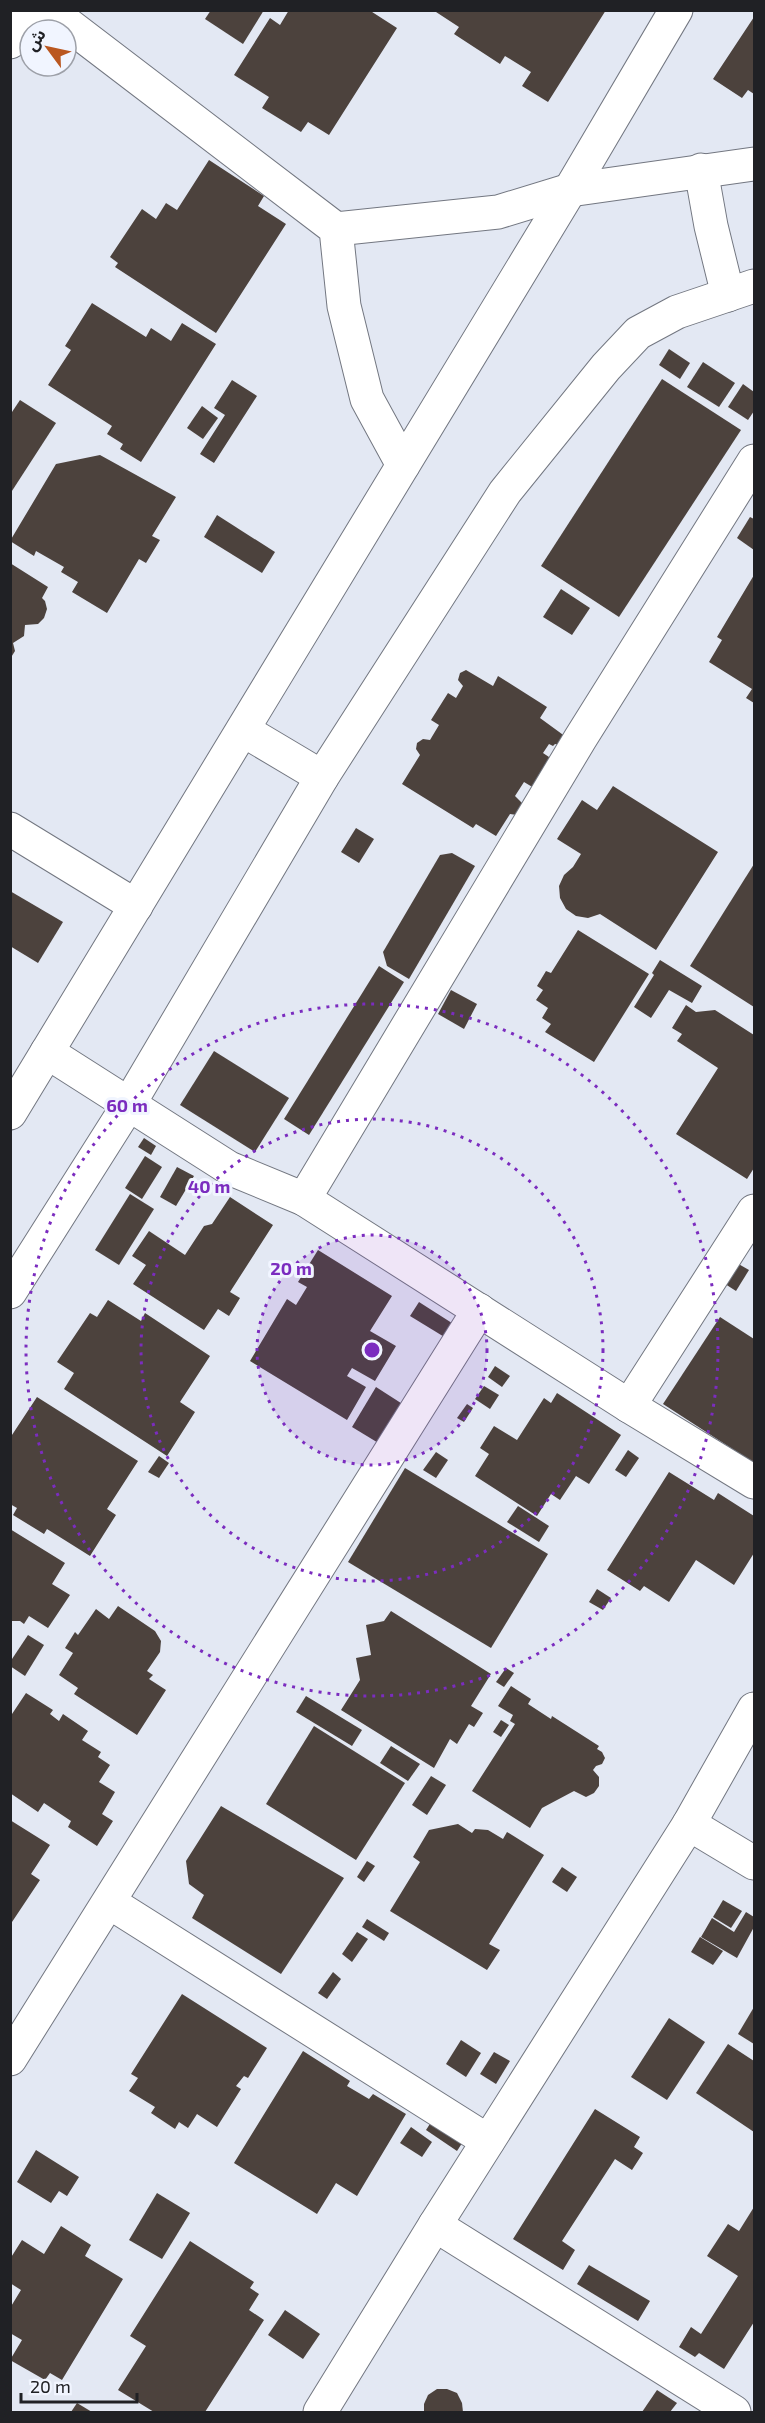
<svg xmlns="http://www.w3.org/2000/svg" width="765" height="2423" font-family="'Exo 2','Noto Sans Arabic',sans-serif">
  <rect width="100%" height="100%" fill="#e3e8f3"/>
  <g fill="#4c423d">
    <polygon points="211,10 264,10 243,44 205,19"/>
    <polygon points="289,10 369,10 397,28 329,135 308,122 301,132 262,108 269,97 234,75 270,18 280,25"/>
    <polygon points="437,10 606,10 548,102 522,86 531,72 505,56 500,64 454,34 459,27 436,12"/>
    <polygon points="754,17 754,94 748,90 742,98 713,79"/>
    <polygon points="209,160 264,196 258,206 286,224 216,333 115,267 118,263 110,257 142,209 156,219 166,203 177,210"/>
    <polygon points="92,303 146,337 151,328 171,341 182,323 216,344 141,462 120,449 123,444 107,434 112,426 48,385 71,350 65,346"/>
    <polygon points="669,349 690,363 680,379 659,365"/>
    <polygon points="703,362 735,383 719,407 687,387"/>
    <polygon points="662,379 741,430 619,617 541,566"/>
    <polygon points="232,380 257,396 214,463 200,454 225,415 214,408"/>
    <polygon points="743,384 754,392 754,411 748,420 728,407"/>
    <polygon points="20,400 56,423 10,494 10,415"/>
    <polygon points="202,406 218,418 203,439 187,428"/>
    <polygon points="100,455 176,497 152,536 160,540 146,563 139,559 107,613 72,592 78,582 61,572 64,567 36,551 34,556 10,541 56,464"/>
    <polygon points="217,515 275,552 262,573 204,537"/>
    <polygon points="750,517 754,519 754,550 737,538"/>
    <polygon points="10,563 48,587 42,598 45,601 47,609 44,618 38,624 25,625 24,636 13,643 15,651 10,659"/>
    <polygon points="754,575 754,703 746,698 752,689 709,662 722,640 717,637"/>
    <polygon points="561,589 590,608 572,635 543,617"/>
    <polygon points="466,670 493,686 498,676 547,707 540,718 566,737 560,745 555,744 553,746 549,744 543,753 552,759 534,788 524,782 515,796 523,804 517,815 510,814 496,836 476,824 473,828 402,784 420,755 416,749 417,743 423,739 430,740 439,725 431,720 448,693 456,698 463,686 458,680 460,673"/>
    <polygon points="613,786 718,852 656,950 600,914 588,918 576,916 566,909 560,898 559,886 564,875 573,867 581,854 557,839 582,800 597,810"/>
    <polygon points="356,828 374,839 359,863 341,852"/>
    <polygon points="452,853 475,866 409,979 387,966 383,952 440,855"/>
    <polygon points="754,864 754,1007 690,966"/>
    <polygon points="10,891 63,922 38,963 10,946"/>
    <polygon points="578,930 649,974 594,1062 545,1032 551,1024 542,1018 548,1008 536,1000 543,990 537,986 546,971 551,973"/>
    <polygon points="660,960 702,986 692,1003 669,990 651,1018 634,1007 654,975 652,973"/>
    <polygon points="379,966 404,982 309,1135 284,1119"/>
    <polygon points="451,990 477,1004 464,1029 438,1014"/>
    <polygon points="686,1005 696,1012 715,1010 754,1035 754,1168 747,1179 676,1134 718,1068 677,1041 682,1034 672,1028"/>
    <polygon points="214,1051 289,1098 255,1152 180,1105"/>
    <polygon points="144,1138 156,1146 151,1155 138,1147"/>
    <polygon points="145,1156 162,1167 142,1199 125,1188"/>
    <polygon points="177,1167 194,1176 176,1206 160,1197"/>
    <polygon points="130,1194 154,1209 119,1265 95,1250"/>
    <polygon points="230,1197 273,1225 230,1292 240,1298 229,1316 218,1309 204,1330 133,1284 146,1265 132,1256 149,1231 185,1255 204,1226 212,1224"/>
    <polygon points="318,1250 392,1296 370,1331 396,1346 375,1381 352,1368 347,1376 366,1387 347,1420 250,1361 287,1299 296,1305 307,1287 298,1282"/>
    <polygon points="735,1262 749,1270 736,1291 722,1282"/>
    <polygon points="108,1300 141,1321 145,1313 210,1356 180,1402 195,1412 167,1456 64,1389 74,1373 57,1362 90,1313 97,1317"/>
    <polygon points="419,1302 455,1325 446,1338 410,1316"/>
    <polygon points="720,1317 754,1339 754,1463 663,1404"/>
    <polygon points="495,1366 510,1376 502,1387 488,1377"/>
    <polygon points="484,1386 499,1395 490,1409 475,1399"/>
    <polygon points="376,1387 404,1405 380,1444 352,1427"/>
    <polygon points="557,1393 621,1435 589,1484 576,1476 560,1500 551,1494 537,1516 475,1476 489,1454 480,1448 494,1426 517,1440 544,1398 551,1403"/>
    <polygon points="37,1397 138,1461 107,1509 116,1515 90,1556 47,1529 44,1534 13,1515 17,1508 10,1504 10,1438"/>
    <polygon points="467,1404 473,1408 464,1422 457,1418"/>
    <polygon points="628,1450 639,1458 626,1477 615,1470"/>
    <polygon points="436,1452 448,1460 436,1478 423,1470"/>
    <polygon points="159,1456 169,1463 159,1478 148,1472"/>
    <polygon points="405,1468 548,1554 491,1648 348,1562"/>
    <polygon points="669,1472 714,1500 718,1493 754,1516 754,1553 734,1585 696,1560 669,1602 644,1586 640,1591 607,1570"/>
    <polygon points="518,1506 549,1526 539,1542 507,1522"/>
    <polygon points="10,1529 65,1563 52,1584 70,1595 48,1628 29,1616 24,1624 20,1621 10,1621"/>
    <polygon points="597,1589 611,1598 603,1610 589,1602"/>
    <polygon points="118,1606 155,1631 161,1641 160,1652 147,1671 153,1675 149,1679 166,1690 137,1735 74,1694 78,1688 59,1675 73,1653 65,1648 75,1632 78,1635 96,1609 109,1619"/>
    <polygon points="391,1611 491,1674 471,1706 483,1713 474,1727 469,1724 457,1744 450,1739 434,1768 341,1710 360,1680 356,1658 371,1655 366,1625 384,1621"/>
    <polygon points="28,1635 44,1645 25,1676 10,1666 10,1662"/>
    <polygon points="506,1668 514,1673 504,1687 496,1682"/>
    <polygon points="511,1686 531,1699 528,1704 551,1719 552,1716 599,1746 597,1749 602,1752 605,1758 602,1764 596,1766 593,1770 599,1777 599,1786 594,1793 586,1797 574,1791 542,1808 530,1828 472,1791 515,1724 510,1721 513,1715 498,1706"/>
    <polygon points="26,1693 53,1710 50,1714 59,1721 63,1714 88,1731 82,1740 101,1752 98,1757 110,1765 99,1782 115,1792 102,1814 113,1821 97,1846 68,1827 71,1821 44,1803 38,1812 10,1793 10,1717"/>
    <polygon points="306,1696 362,1730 352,1746 296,1712"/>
    <polygon points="501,1720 509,1725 501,1737 493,1732"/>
    <polygon points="314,1726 405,1783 356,1860 266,1804"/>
    <polygon points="391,1746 420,1764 408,1781 380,1763"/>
    <polygon points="431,1776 446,1785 427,1815 412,1805"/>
    <polygon points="221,1806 344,1878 281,1974 192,1918 204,1895 189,1884 186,1861"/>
    <polygon points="10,1820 50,1845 31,1874 40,1880 10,1925"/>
    <polygon points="458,1824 472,1833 475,1829 488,1830 503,1839 507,1832 544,1855 489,1944 500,1950 487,1970 390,1911 420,1862 413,1857 429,1830"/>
    <polygon points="367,1861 375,1866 364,1882 357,1877"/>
    <polygon points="562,1867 577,1877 567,1892 552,1882"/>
    <polygon points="723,1900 742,1911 731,1928 713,1917"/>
    <polygon points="746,1912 754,1917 754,1927 737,1958 701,1937 712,1918 734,1932"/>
    <polygon points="367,1919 389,1933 384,1941 362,1927"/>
    <polygon points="357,1932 368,1939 352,1962 342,1954"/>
    <polygon points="700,1937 723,1951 713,1965 691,1952"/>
    <polygon points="333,1972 341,1979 327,1999 318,1993"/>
    <polygon points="182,1994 267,2048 248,2078 244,2076 236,2086 241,2089 217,2127 197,2114 188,2128 179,2122 175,2129 151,2113 155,2107 129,2091 138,2078 131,2074"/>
    <polygon points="754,2007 754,2044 738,2034"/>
    <polygon points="669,2018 705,2042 667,2100 631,2077"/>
    <polygon points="461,2040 481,2053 466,2077 446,2064"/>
    <polygon points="728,2044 754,2061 754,2132 696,2093"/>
    <polygon points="303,2051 350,2081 347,2086 369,2099 373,2094 406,2114 357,2196 336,2183 317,2214 234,2163"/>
    <polygon points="494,2052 510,2061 496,2084 480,2074"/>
    <polygon points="595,2109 640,2137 634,2147 643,2153 632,2170 615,2159 562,2241 575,2250 563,2270 513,2239"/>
    <polygon points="435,2116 466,2137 457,2151 426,2130"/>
    <polygon points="411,2127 432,2142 422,2157 400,2143"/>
    <polygon points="36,2150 79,2177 67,2196 59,2191 51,2203 17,2182"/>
    <polygon points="157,2193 190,2213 162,2259 129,2240"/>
    <polygon points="754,2207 754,2322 724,2369 699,2353 695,2357 679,2347 691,2327 701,2334 738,2276 707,2256 728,2224 739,2231"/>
    <polygon points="61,2226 91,2245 85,2256 123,2279 62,2380 50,2373 45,2380 10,2360 22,2340 10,2333 10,2308 21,2290 10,2283 10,2259 22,2240 44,2254"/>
    <polygon points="190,2241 254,2282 250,2288 259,2294 249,2310 264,2320 205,2412 154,2412 118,2390 146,2346 130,2336"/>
    <polygon points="589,2265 650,2301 638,2321 577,2284"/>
    <polygon points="285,2310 320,2334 303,2359 268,2335"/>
    <polygon points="437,2389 447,2389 457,2393 462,2403 463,2412 424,2412 424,2404 428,2395"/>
    <polygon points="657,2390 677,2403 670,2412 642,2412"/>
    <polygon points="77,2403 92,2412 71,2412"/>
  </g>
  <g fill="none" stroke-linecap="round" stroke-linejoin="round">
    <g stroke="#737781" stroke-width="35">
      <g id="minor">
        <polyline points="49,10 336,229 344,306 367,399 403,465"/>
        <polyline points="701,170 711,226 728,295"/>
        <polyline points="336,229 498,212 570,190 754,164"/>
        <polyline points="243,730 322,777"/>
        <polyline points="10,829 136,906"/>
        <polyline points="47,1052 229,1168 304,1199 629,1406 754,1482"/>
        <polyline points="10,1113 570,190 676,10"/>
        <polyline points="304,1199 580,739 754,461"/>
        <polyline points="10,1292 129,1104 322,777 505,492 606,367 638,333 677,312 754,286"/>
        <polyline points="629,1406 754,1211"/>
        <polyline points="689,1824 754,1863"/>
        <polyline points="109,1902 488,2141"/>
        <polyline points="10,2059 479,1310"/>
        <polyline points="435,2225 734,2412"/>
        <polyline points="320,2412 435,2225 689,1824 754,1709"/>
      </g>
    </g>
    <g stroke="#737781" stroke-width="35">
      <polyline id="tertiary" points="10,42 30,10"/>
    </g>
    <use href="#minor" stroke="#fff" stroke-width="33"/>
    <use href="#tertiary" stroke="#fff" stroke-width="33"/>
  </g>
  <circle cx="372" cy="1350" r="115" fill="#7b2cbf" fill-opacity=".12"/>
  <g fill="none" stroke="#7b2cbf" stroke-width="3" stroke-dasharray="3 6">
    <circle cx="372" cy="1350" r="115"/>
    <circle cx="372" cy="1350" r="231"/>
    <circle cx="372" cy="1350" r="346"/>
  </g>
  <circle cx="372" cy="1350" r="9" fill="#7b2cbf" stroke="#f1f5ff" stroke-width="3"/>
  <g font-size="18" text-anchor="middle" font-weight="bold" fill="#7b2cbf" stroke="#f1f5ff" stroke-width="6" stroke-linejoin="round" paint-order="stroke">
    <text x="127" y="1112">60 m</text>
    <text x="209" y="1193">40 m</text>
    <text x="291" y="1275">20 m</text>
  </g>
  <rect width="765" height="2423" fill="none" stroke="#202125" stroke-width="24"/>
  <g transform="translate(48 48) rotate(303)"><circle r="28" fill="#f1f5ff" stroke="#9da0a8" stroke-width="1.5"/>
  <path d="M0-4.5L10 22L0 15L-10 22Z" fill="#ba5720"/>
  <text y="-9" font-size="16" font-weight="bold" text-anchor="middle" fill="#202125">ش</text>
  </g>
  <path d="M21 2393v9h116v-9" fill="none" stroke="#202125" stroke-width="3"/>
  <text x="30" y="2393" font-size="18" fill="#202125" stroke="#f1f5ff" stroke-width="4.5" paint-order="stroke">20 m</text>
</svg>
